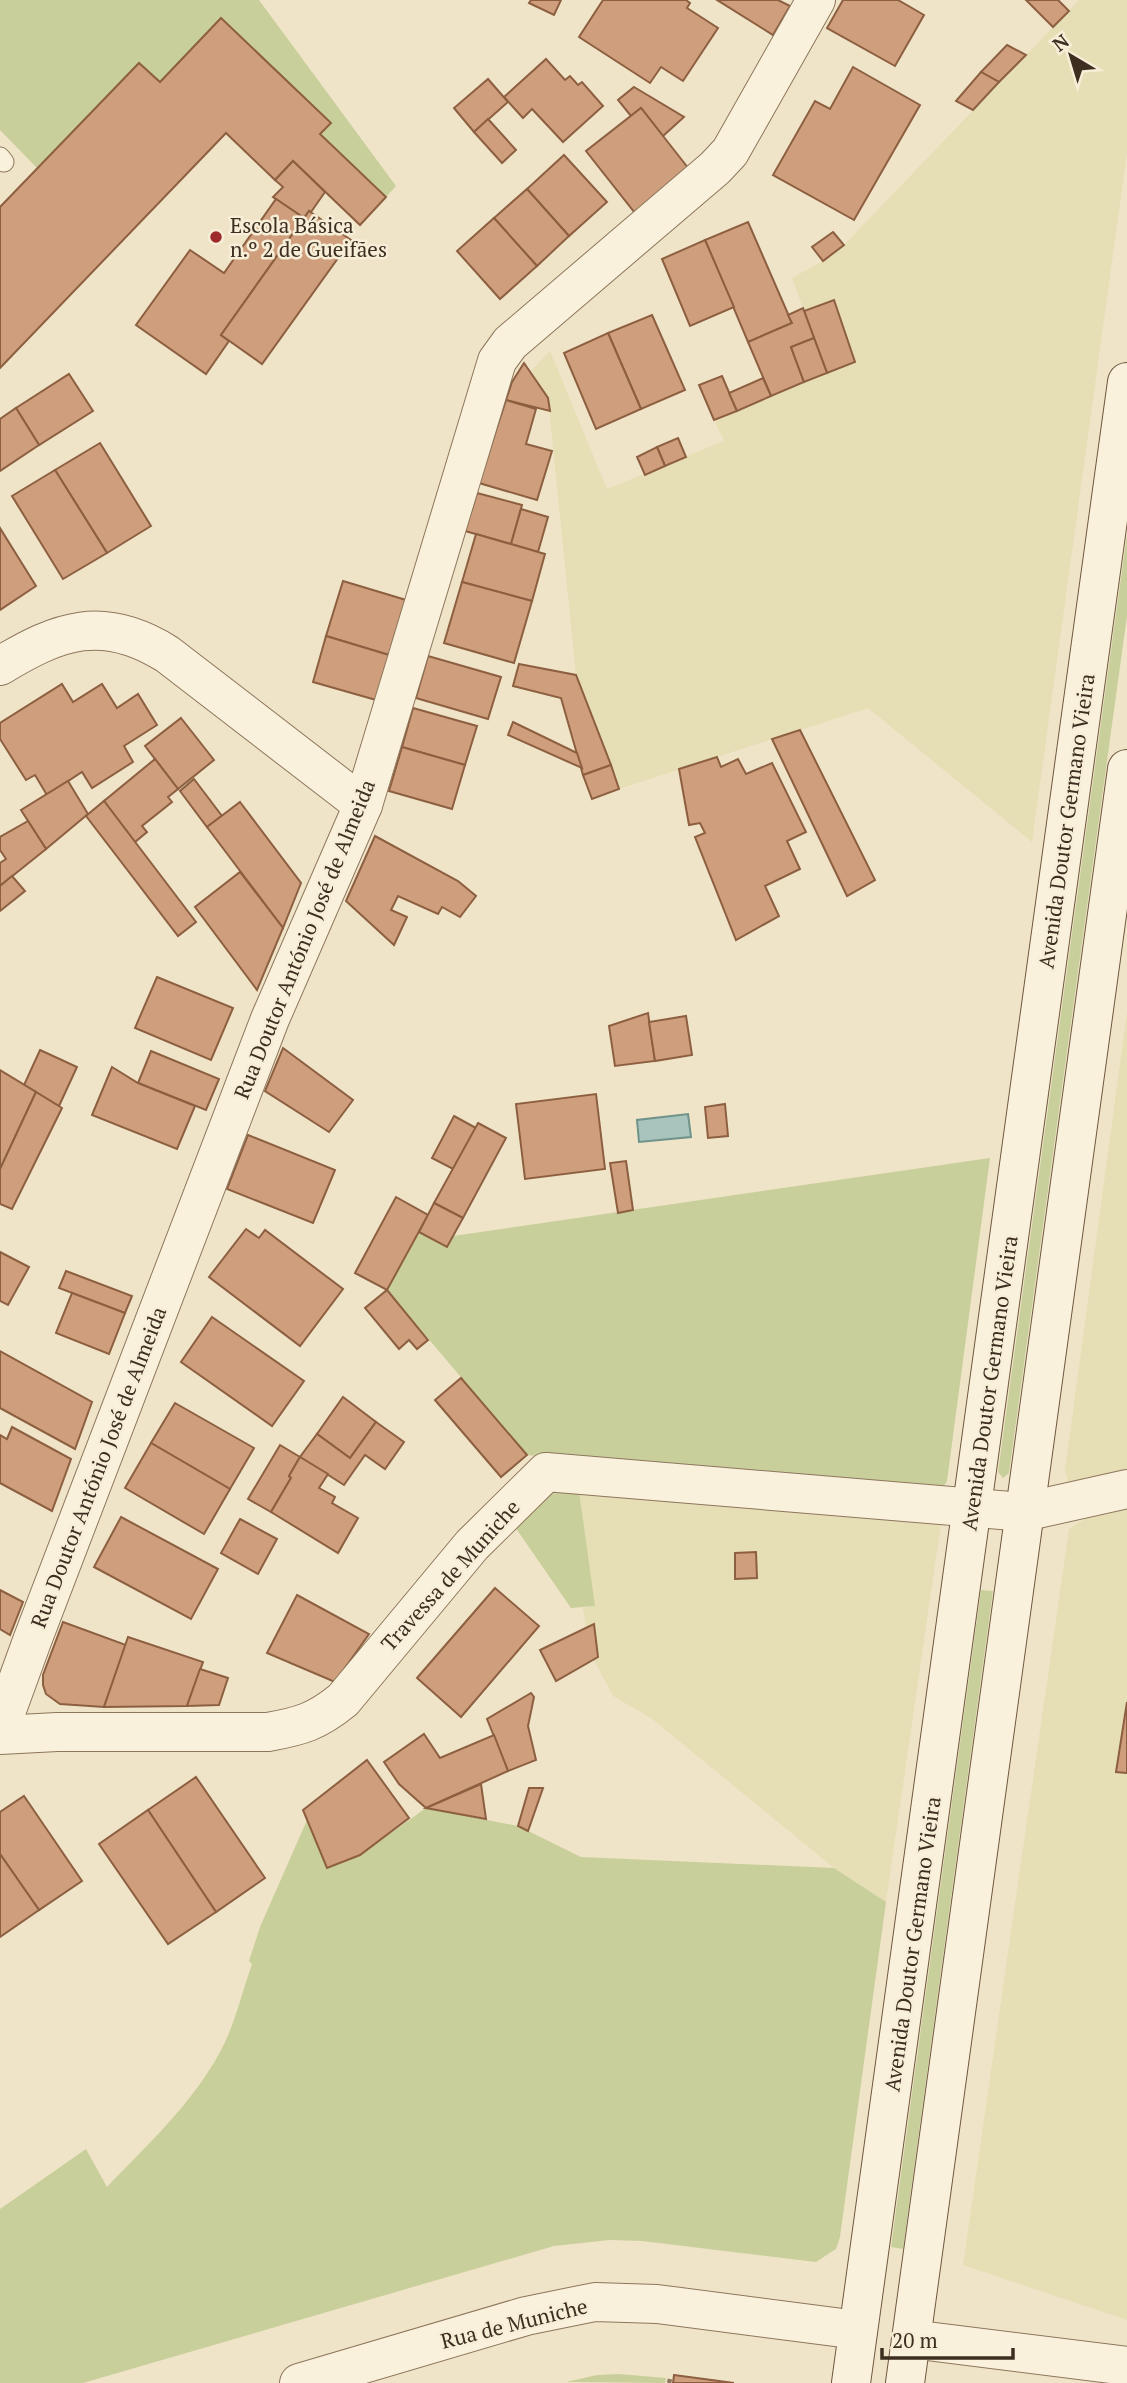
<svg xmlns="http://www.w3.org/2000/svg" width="1127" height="2383" font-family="'PT Serif',serif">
  <rect width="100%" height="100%" fill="#f0e4c8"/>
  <g fill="#e6deb5">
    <polygon points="1079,0 1127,0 1127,153 1032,842 868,708 619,789 576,675 548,398 530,372 550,351 607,489 724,441 714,420 855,362 834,301 804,311 792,278 823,261 844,245"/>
    <polygon points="1127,1012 1127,1477 1070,1490 1065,1470"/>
    <polygon points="579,1491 942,1517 886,1902 834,1868 651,1718 613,1696 594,1660 598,1657 594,1625 586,1628 583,1608 594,1606"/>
    <polygon points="1127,1492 1127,2320 963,2265 1069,1529"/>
  </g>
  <g fill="#c9cf9b">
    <polygon points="0,0 259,0 396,186 386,197 320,134 330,123 160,82 139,63 37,168 0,130"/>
    <polygon points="1127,534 1127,616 1009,1473 1003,1478 998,1472"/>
    <polygon points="990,1158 947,1481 941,1491 911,1493 527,1455 387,1290 419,1232 447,1247 453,1236"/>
    <polygon points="561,1491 579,1491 595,1606 571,1608 515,1527 545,1496"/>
    <polygon points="981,1590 993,1591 903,2249 891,2247"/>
    <path d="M426 1808 518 1826 581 1857 834 1868 886 1902 840 2237 836 2249 816 2262 642 2241 610 2240 554 2246 83 2383H0V2209L86 2149 107 2187C147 2145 194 2102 221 2050 235 2024 242 1992 252 1964L249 1961 260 1927 307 1820 328 1868 360 1855Z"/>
    <polygon points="619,2374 666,2378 665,2383 566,2382 597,2375"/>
  </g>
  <polygon fill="#a9c4bc" stroke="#6f938a" stroke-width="2" points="688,1114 691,1137 639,1142 637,1120"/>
  <g fill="#cf9f7d" stroke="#8d5f41" stroke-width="2">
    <polygon points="531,0 561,0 554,15 529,3"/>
    <polygon points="603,0 686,0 690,3 687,8 718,28 683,81 661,67 650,83 579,37"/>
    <polygon points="717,0 778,0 790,6 773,35"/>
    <polygon points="843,0 898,0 924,15 895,66 827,28"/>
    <polygon points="1026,0 1058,0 1069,11 1053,27"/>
    <polygon points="221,18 331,123 320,134 386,197 360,225 293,161 275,180 226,133 0,368 0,207 139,63 160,82"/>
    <polygon points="1007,45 1026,55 999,82 981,72"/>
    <polygon points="546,59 565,80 570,76 578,85 582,82 603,106 563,142 532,109 523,118 504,97"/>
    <polygon points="853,67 920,105 854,220 773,175 815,101 830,109"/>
    <polygon points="981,72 999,82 973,110 956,101"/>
    <polygon points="488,79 508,102 474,132 454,108"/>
    <polygon points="634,87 684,117 663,136 641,108 631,116 618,100"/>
    <polygon points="641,108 689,169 635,213 586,151"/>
    <polygon points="488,119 516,150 502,163 474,132"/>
    <polygon points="564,155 607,202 569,236 527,189"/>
    <polygon points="293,161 325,192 311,212 309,211 304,218 273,197 283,187 275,180"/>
    <polygon points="527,189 569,236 537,266 494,218"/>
    <polygon points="276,199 304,218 221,335 229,341 206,374 136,325 190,250 224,273"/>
    <polygon points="309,211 351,240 262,364 221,335"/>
    <polygon points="494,218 537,266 500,299 457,251"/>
    <polygon points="748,222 792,323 748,342 705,240"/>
    <polygon points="833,232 844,245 823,261 812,247"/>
    <polygon points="705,240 734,307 690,326 662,259"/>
    <polygon points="834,300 855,362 827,373 804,311"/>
    <polygon points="803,308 814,338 791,347 804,382 771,396 748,342 792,323 788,315"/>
    <polygon points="652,315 685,390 641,409 608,333"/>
    <polygon points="608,333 641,409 596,429 564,353"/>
    <polygon points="814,338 827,373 804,382 791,347"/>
    <polygon points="524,363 548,398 550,411 506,400 512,382"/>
    <polygon points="69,374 93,411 39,445 16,408"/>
    <polygon points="722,376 737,411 714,420 699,385"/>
    <polygon points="763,378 771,396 737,411 729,393"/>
    <polygon points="506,400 536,409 526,444 552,451 537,500 479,483"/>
    <polygon points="16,408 39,445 0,471 0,419"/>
    <polygon points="678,438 686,457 665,466 657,447"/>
    <polygon points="100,443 151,526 107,553 55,470"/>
    <polygon points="657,447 665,466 645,475 637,457"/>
    <polygon points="55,470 107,553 63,579 12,496"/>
    <polygon points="477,493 522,505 511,544 465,531"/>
    <polygon points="521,509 548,517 538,552 511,544"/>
    <polygon points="0,528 36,586 0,610"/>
    <polygon points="476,534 545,554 532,601 462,582"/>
    <polygon points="343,581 406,600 389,655 326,636"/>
    <polygon points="462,582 532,601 514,663 444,643"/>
    <polygon points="326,636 389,655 376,700 313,682"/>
    <polygon points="428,656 501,677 488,719 416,698"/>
    <polygon points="519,664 576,675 611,765 583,775 561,698 513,686"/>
    <polygon points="62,684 73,702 102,684 117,708 138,694 157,725 124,746 133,762 92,788 82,772 47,795 35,775 26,780 0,739 0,723"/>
    <polygon points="413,708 477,726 465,765 402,747"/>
    <polygon points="181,718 214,760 178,789 145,746"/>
    <polygon points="513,722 577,753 582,768 508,735"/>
    <polygon points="800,730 875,880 847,896 772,739"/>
    <polygon points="402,747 465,765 452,809 389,791"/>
    <polygon points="717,757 721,767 738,759 746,774 772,763 806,832 787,841 800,869 765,886 779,916 736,940 695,837 705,833 700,823 689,825 679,769"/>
    <polygon points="155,759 178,789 168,797 172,802 142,826 147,832 135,842 104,801"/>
    <polygon points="611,765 619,789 592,799 583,775"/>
    <polygon points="194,779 222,816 207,827 180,791"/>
    <polygon points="68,781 88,814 46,849 21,810"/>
    <polygon points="104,801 196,922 178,936 86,816"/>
    <polygon points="240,802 301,883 283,928 207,827"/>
    <polygon points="28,821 46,849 0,886 0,863 6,859 0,850 0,837"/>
    <polygon points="375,836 458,881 476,896 460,917 442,907 438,914 398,896 391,910 407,917 394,945 346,901"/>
    <polygon points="240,872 283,928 257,990 195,907"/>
    <polygon points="12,876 25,891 0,911 0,886"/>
    <polygon points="157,977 233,1008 211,1060 135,1028"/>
    <polygon points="648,1013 655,1061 615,1066 609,1026"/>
    <polygon points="686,1016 692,1055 655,1061 649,1022"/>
    <polygon points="283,1048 353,1100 329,1132 265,1091"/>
    <polygon points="40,1050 77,1067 59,1106 24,1085"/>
    <polygon points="151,1051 219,1079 206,1110 138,1083"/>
    <polygon points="112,1067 138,1083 195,1106 177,1149 92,1115"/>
    <polygon points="0,1070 36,1092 0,1169"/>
    <polygon points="36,1092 62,1108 12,1209 0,1204 0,1169"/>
    <polygon points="596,1094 605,1169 525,1179 516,1104"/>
    <polygon points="725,1104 728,1136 708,1138 705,1107"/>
    <polygon points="454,1116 476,1128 453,1169 432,1158"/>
    <polygon points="478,1123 506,1138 463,1218 434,1203"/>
    <polygon points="248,1135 335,1170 313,1223 227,1189"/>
    <polygon points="626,1161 633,1210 618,1213 610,1163"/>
    <polygon points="396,1197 428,1215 387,1290 355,1273"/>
    <polygon points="434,1203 463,1218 447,1247 419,1232"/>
    <polygon points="246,1229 259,1238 265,1230 343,1289 300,1346 209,1277"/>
    <polygon points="0,1252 29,1267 8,1305 0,1301"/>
    <polygon points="66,1271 132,1296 125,1313 59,1288"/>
    <polygon points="387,1290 428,1340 417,1349 409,1340 399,1349 365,1308"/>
    <polygon points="72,1293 125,1313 109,1354 56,1333"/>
    <polygon points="212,1317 304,1381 272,1426 181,1362"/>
    <polygon points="0,1351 92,1402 75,1449 0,1408"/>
    <polygon points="461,1378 527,1455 501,1477 435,1400"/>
    <polygon points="343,1397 376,1422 350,1458 317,1434"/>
    <polygon points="175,1403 254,1448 230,1489 151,1443"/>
    <polygon points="376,1422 404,1442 385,1469 365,1455 344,1485 300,1457 317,1434 350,1458"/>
    <polygon points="12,1427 71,1459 52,1511 0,1483 0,1435 7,1439"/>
    <polygon points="151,1443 230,1489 204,1534 125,1488"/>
    <polygon points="280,1445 300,1457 289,1476 291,1478 271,1512 248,1499"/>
    <polygon points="300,1457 328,1474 319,1488 335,1497 332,1503 358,1518 338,1553 271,1512 291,1478 289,1476"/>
    <polygon points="121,1517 218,1569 191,1619 94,1567"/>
    <polygon points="240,1519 277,1539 258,1574 221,1553"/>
    <polygon points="756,1552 757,1578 735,1579 735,1553"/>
    <polygon points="495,1588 539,1626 461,1717 417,1678"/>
    <polygon points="0,1590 23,1602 10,1635 0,1629"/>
    <polygon points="297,1595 369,1634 335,1682 267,1653"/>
    <polygon points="63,1622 126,1645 104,1707 60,1704 46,1694 43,1685 43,1675"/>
    <polygon points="594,1624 598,1657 556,1681 540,1650"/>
    <polygon points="128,1637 203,1662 187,1706 104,1707"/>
    <polygon points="200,1669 228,1678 219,1705 187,1706"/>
    <polygon points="531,1693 534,1697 528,1726 536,1760 508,1771 487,1719"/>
    <polygon points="1127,1702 1127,1773 1116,1772"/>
    <polygon points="424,1734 440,1758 494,1735 508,1771 426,1808 399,1784 384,1762"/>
    <polygon points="367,1760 409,1818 360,1855 327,1868 303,1810"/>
    <polygon points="196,1777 265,1878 216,1912 148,1810"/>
    <polygon points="481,1784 486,1819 426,1808"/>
    <polygon points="529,1788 543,1788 528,1831 518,1826"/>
    <polygon points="24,1796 82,1881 39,1910 0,1854 0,1812"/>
    <polygon points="148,1810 216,1912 168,1944 99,1844"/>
    <polygon points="0,1854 39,1910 0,1937"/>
    <polygon points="674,2375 734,2383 673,2383"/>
  </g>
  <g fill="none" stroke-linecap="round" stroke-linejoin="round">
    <g stroke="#8d765c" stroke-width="21">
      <polyline id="service" points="0,157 4,162"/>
    </g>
    <g stroke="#8d765c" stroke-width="40">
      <g id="minor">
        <path d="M0 666C59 630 103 614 167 654L363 805"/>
        <polyline points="0,1729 32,1641 270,1019 363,805 497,361 510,343 715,168 730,152 816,0"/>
        <path d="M0 1735 57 1732H268C301 1726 316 1722 343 1700L472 1545 546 1472 1024 1512 1127 1489"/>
        <polyline points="911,2339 1127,2366"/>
        <polyline points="299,2383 526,2316 595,2302 657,2304 858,2330"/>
      </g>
    </g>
    <g stroke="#6f573f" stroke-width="40">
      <g id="secondary">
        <polyline points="851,2383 1127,382"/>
        <polyline points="905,2383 1127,769"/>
      </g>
    </g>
    <polyline stroke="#8d765c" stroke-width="4.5" stroke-dasharray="5 3.5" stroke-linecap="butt" points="669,2383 670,2379"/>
    <use href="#service" stroke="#faf1dc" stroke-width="19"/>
    <use href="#minor" stroke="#faf1dc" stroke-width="38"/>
    <use href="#secondary" stroke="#faf1dc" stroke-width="38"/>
  </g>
  <circle fill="#9e2a2b" stroke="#f7eed8" stroke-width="2.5" cx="216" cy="237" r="7"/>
  <g text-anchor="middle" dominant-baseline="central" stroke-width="5" stroke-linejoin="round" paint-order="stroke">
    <g font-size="21" fill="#3d2e20" stroke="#f7eed8" text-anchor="start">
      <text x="230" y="225">Escola Básica<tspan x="230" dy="24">n.º 2 de Gueifães</tspan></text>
    </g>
    <g font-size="21" fill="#3d2e20" stroke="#f7eed8">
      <text transform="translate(1066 821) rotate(-82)">Avenida Doutor Germano Vieira</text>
      <text transform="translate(304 939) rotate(-68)">Rua Doutor António José de Almeida</text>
      <text transform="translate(989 1383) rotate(-82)">Avenida Doutor Germano Vieira</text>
      <text transform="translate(98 1467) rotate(-69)">Rua Doutor António José de Almeida</text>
      <text transform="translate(450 1575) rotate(-48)">Travessa de Muniche</text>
      <text transform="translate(912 1944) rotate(-82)">Avenida Doutor Germano Vieira</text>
      <text transform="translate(514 2323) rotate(-14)">Rua de Muniche</text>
    </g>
  </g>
  <g transform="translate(1071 56) rotate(322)" stroke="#f7eed8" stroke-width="5" paint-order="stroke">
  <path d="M0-5L12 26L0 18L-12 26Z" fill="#3d2e20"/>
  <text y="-10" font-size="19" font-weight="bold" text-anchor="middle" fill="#3d2e20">N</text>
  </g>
  <path d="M882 2348v10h131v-10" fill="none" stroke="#3d2e20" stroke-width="3.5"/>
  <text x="892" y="2348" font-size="21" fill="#3d2e20" stroke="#f7eed8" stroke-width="5" paint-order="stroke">20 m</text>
</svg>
